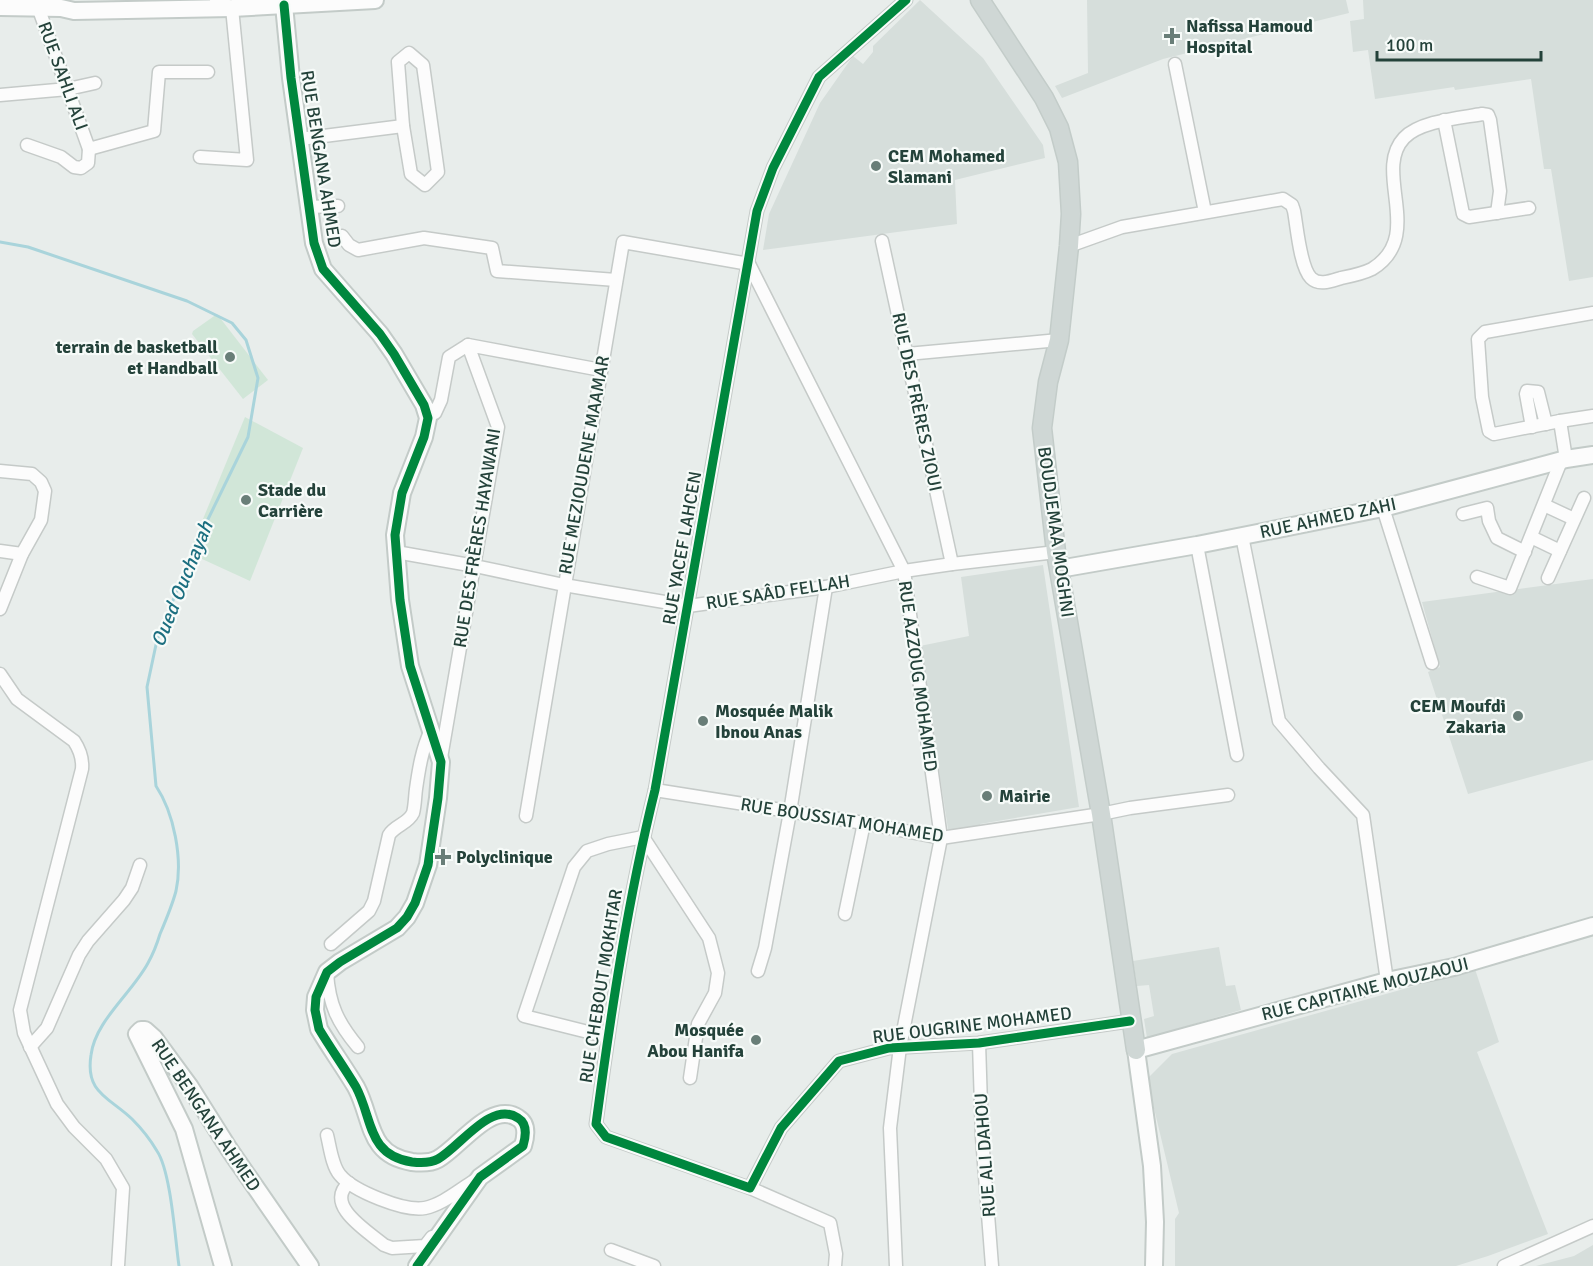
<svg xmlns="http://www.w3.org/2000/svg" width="1593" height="1266" font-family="Signika,sans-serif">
  <rect width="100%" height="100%" fill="#e8edeb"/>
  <g fill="#d6dedb">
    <polygon points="920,0 983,58 1043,145 1045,158 955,180 957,224 763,250 769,214 820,103 853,56 863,64 873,52 873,46"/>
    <polygon points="1087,0 1346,0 1349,13 1163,59 1062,98 1055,86 1088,73"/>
    <polygon points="1363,0 1593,0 1593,277 1569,281 1551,169 1544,169 1531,79 1455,90 1454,87 1375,99 1368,50 1353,52 1350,21 1364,19"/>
    <polygon points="1043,565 1079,807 980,824 980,828 960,831 948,829 920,646 969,636 961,577"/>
    <polygon points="1593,579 1593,760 1468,794 1428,672 1440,667 1422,602"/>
    <polygon points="1219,947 1226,986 1235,985 1241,1010 1147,1038 1144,1019 1154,1016 1149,985 1137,986 1133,961"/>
    <polygon points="1475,969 1499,1042 1477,1052 1548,1234 1488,1256 1456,1266 1175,1266 1175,1219 1179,1213 1147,1079 1172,1054"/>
    <polygon points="1593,1245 1593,1266 1536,1266 1574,1256"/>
  </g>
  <g fill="#d1e6d8">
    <polygon points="217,314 268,380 243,399 192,334 193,331"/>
    <polygon points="245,417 303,448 250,581 189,553"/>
  </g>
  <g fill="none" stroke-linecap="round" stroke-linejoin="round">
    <path stroke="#a9d4db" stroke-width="3" d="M0 242 28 247 187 301 232 323 246 340 258 378 248 437 195 546 157 640 147 687 156 786C174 813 183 859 176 891 172 906 166 920 160 934 157 944 153 954 148 963 132 993 95 1021 91 1055 85 1093 109 1097 132 1119 141 1128 150 1139 157 1151 171 1172 175 1238 179 1266"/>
    <g stroke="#c5cac8" stroke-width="15">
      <g id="street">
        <path d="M906 0 819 77 773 168 757 211 655 790C628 899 611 1012 596 1124L606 1137 750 1188 781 1128 839 1061 889 1048 979 1043 1130 1021"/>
        <polyline points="38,7 89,149 154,131 159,72 208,72"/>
        <polygon points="409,53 423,65 438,172 425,185 411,174 403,126 398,62"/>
        <polyline points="1175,64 1205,212"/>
        <polyline points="0,95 68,89 95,83"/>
        <polyline points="1444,120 1463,214 1469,217 1529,208"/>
        <polyline points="300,139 403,126"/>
        <polyline points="27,145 61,157 74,167 81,168 88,163 89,149"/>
        <polyline points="200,157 247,160 232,8 216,0"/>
        <polyline points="308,207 338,206"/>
        <polyline points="342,236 349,245 358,250 424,238 492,248 497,271 616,280"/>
        <polyline points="882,241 952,564"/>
        <path d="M1069 246 1122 227 1283 199 1292 205 1294 211C1297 227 1300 267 1311 278 1319 286 1331 281 1341 278 1351 276 1362 274 1372 269 1426 236 1372 172 1404 138 1420 121 1460 118 1482 114L1488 115 1490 120 1500 191 1497 213"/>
        <polyline points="749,264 904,571 941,838 900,1047 890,1128 896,1266"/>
        <polyline points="907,354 1059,340"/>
        <polyline points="424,405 435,413 441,400 449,357 468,345"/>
        <polyline points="1560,421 1593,416"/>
        <polyline points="1532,427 1526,394 1527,391 1538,392 1546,424"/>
        <polyline points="1566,459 1560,421 1494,434 1489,431 1482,397 1478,339 1485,332 1593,313"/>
        <polyline points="0,471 32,474 41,482 45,491 41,520 22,554 0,609"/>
        <polyline points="1544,505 1574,519"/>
        <polyline points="1383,508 1432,663"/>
        <polyline points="1463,514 1487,508 1489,521 1497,538 1525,552"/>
        <polyline points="1242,536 1279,721 1319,768 1363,815 1387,981"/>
        <polyline points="1531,537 1560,551"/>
        <polyline points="1197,545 1237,755"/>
        <polyline points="0,551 22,554"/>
        <polyline points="396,552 475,566 564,585 688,606 826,587 904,571 952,564 1056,552"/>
        <polyline points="1477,577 1510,588 1561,461"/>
        <polyline points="1548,578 1584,498"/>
        <path d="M0 674 17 699 74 741C80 750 83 758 82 769L20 1010 24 1033 57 1104 74 1127 106 1159 123 1188 118 1266"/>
        <polyline points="441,758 498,427 468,345 601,370"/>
        <polyline points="655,790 864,823 941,838 1101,814 1130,808 1228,795"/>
        <polyline points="526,816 623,242 749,264"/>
        <polyline points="643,837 709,938 718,973 715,993 698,1024 690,1078"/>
        <polyline points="845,914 864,823"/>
        <path d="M331 944 369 911 374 901 389 835C395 825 408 824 413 813 415 806 415 796 416 789 419 768 422 749 431 730"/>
        <polyline points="758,971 765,948 790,812 826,587"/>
        <path d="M327 973C329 1005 338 1023 358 1047"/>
        <polyline points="608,1037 524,1016 574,867 587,851 608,844 643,837"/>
        <polyline points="979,1043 982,1137 992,1266"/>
        <polyline points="30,1047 47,1028 79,955 88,941 124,900 132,888 140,865"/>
        <path d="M327 1135C330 1147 332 1166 340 1175 353 1191 405 1212 425 1208 443 1204 459 1190 474 1181"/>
        <path d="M349 1183C323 1205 369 1232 384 1245L392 1248 425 1246 432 1237"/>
        <polyline points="750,1188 830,1223 836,1254 835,1266"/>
        <polyline points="611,1250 654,1266"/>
        <polyline points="1504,1266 1593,1226"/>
      </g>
    </g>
    <g stroke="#c3cbc8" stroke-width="20">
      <g id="secondary">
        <path d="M284 5 291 78 314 243 323 269 380 334 394 354 424 405 428 418 424 437 402 493 395 535 400 600 410 666 441 762 438 798 428 865 415 903 407 917 397 928 340 962 327 972 316 997 315 1010 319 1029C331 1049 344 1067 356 1087 373 1119 367 1155 412 1162 421 1163 431 1163 438 1159 460 1147 491 1100 518 1118 528 1124 526 1136 523 1146L480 1177 417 1266"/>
        <polyline points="0,7 61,8 74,11 232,8 375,0"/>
        <polyline points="1059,569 1197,545 1383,508 1566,459 1593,455"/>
        <polyline points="223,1266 184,1129 137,1034 141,1030 145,1030 154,1038 190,1087 229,1149 310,1266"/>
        <polyline points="1154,1266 1155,1222 1152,1166 1136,1050 1387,981 1454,967 1593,926"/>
      </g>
    </g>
    <g stroke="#c3ccc9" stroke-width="21">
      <polyline id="primary" points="980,0 1044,98 1059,128 1068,162 1071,214 1069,246 1059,340 1048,382 1042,428 1056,552 1101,814 1136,1050"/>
    </g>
    <use href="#street" stroke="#fcfcfc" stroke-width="12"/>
    <use href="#secondary" stroke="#fcfcfc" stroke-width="16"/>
    <use href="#primary" stroke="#cfd7d5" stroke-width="18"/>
    <g stroke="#f7fbf9" stroke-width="13">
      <g id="cycleway">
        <path d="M906 0 819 77 773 168 757 211 655 790C628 899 611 1012 596 1124L606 1137 750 1188 781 1128 839 1061 889 1048 979 1043 1130 1021"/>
        <path d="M284 5 291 78 314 243 323 269 380 334 394 354 424 405 428 418 424 437 402 493 395 535 400 600 410 666 441 762 438 798 428 865 415 903 407 917 397 928 340 962 327 972 316 997 315 1010 319 1029C331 1049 344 1067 356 1087 373 1119 367 1155 412 1162 421 1163 431 1163 438 1159 460 1147 491 1100 518 1118 528 1124 526 1136 523 1146L480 1177 417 1266"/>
      </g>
    </g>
    <use href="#cycleway" stroke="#00873e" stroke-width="9"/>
  </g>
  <g fill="#697e78" stroke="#f7fbf9" stroke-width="2">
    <path d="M1169 27h6v6h6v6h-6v6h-6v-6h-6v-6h6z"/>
    <circle cx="876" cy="166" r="6"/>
    <circle cx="230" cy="357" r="6"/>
    <circle cx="246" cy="500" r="6"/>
    <circle cx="1518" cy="716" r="6"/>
    <circle cx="703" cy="721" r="6"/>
    <circle cx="987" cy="796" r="6"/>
    <path d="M440 848h6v6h6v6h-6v6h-6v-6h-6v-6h6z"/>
    <circle cx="756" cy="1040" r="6"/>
  </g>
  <g text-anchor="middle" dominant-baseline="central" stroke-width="4.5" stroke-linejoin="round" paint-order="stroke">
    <g font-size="18" font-weight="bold" fill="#24423a" stroke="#f7fbf9" text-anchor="start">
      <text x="1186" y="26">Nafissa Hamoud<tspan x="1186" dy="21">Hospital</tspan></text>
      <text x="888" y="156">CEM Mohamed<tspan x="888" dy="21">Slamani</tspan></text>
      <text x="218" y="347" text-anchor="end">terrain de basketball<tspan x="218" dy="21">et Handball</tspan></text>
      <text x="258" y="490">Stade du<tspan x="258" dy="21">Carrière</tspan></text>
      <text x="1506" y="706" text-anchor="end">CEM Moufdi<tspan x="1506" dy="21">Zakaria</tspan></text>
      <text x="715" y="711">Mosquée Malik<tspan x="715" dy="21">Ibnou Anas</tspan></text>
      <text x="999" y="796">Mairie</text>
      <text x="456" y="857">Polyclinique</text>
      <text x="744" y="1030" text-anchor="end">Mosquée<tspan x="744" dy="21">Abou Hanifa</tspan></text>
    </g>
    <g font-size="18" fill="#24423a" stroke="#f7fbf9">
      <text transform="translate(63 76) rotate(70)">RUE SAHLI ALI</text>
      <text transform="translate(321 159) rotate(81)">RUE BENGANA AHMED</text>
      <text transform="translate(917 402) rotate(78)">RUE DES FRÈRES ZIOUI</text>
      <text transform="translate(584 465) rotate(-80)">RUE MEZIOUDENE MAAMAR</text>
      <text transform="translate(1328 518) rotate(-12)">RUE AHMED ZAHI</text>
      <text transform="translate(1056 532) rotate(82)">BOUDJEMAA MOGHNI</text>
      <text transform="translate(477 538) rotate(-81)">RUE DES FRÈRES HAYAWANI</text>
      <text transform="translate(682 548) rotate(-80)">RUE YACEF LAHCEN</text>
      <text transform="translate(778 592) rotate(-9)">RUE SAÂD FELLAH</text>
      <text transform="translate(918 676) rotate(82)">RUE AZZOUG MOHAMED</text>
      <text transform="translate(842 820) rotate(9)">RUE BOUSSIAT MOHAMED</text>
      <text transform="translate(601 986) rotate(-81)">RUE CHEBOUT MOKHTAR</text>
      <text transform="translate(1365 989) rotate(-14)">RUE CAPITAINE MOUZAOUI</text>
      <text transform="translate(972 1025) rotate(-7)">RUE OUGRINE MOHAMED</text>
      <text transform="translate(206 1115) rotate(56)">RUE BENGANA AHMED</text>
      <text transform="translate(985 1155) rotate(-94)">RUE ALI DAHOU</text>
    </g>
    <g font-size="20" font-style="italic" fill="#1c6f80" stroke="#f7fbf9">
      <text transform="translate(182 584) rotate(-68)">Oued Ouchayah</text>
    </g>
  </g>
  <path d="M1377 51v9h164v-9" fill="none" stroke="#24423a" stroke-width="3"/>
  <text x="1386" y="51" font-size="18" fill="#24423a" stroke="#f7fbf9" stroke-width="4.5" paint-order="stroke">100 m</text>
</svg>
